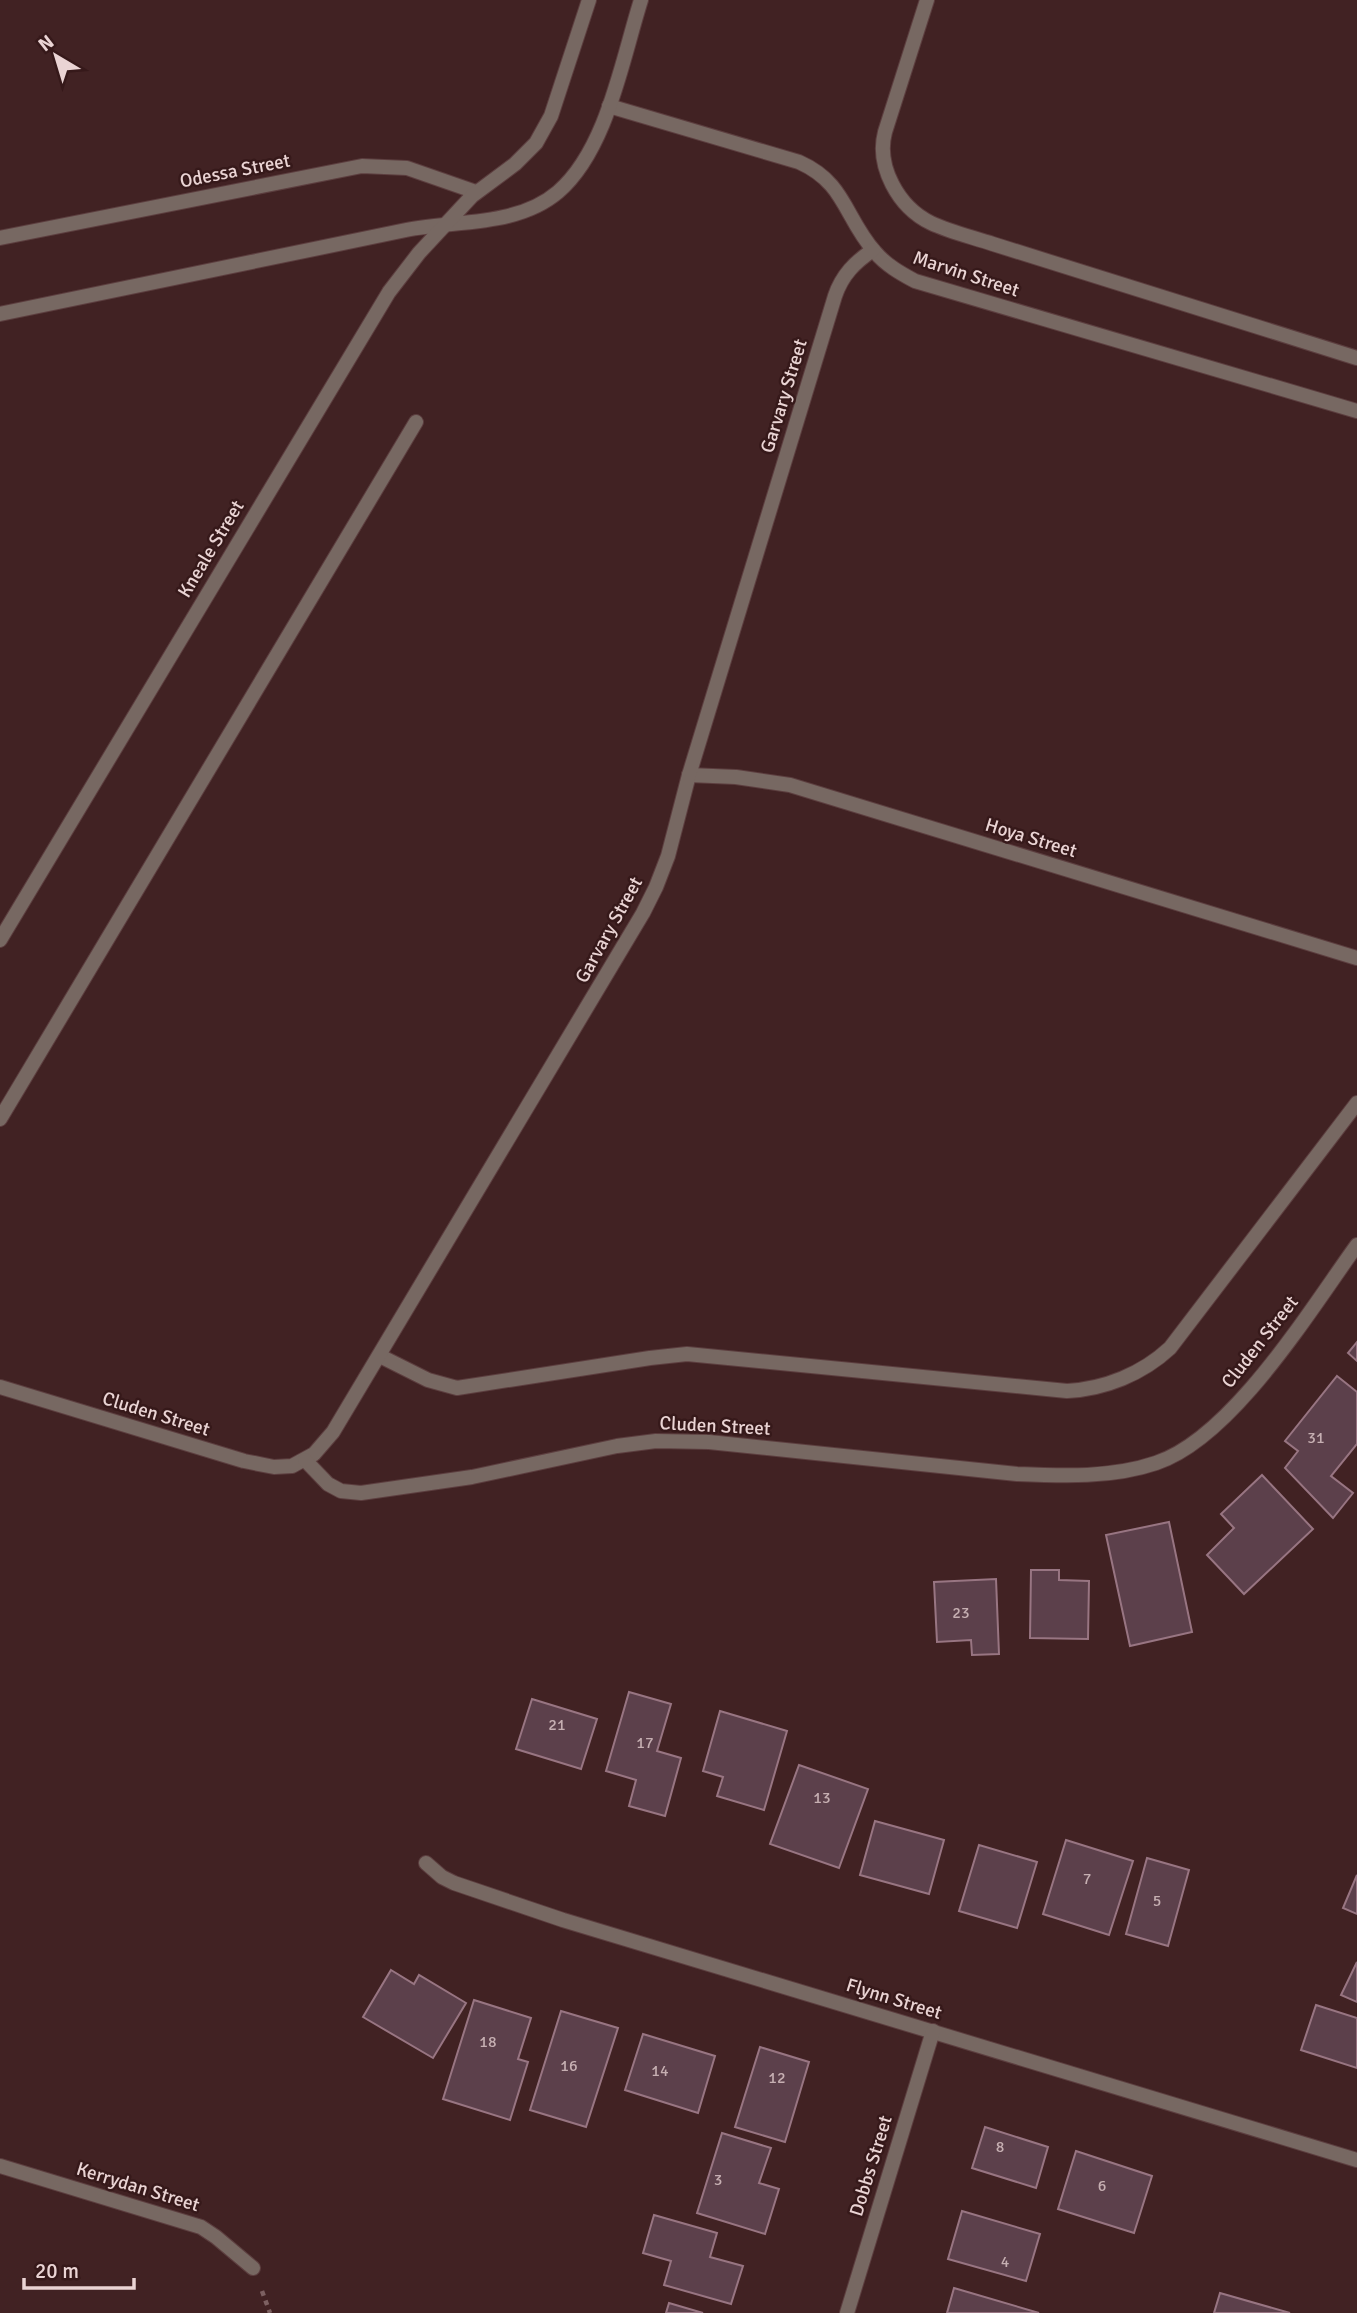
<svg xmlns="http://www.w3.org/2000/svg" width="1357" height="2313" font-family="Signika,sans-serif">
  <rect width="100%" height="100%" fill="#412223"/>
  <g fill="#5c404b" stroke="#987582" stroke-width="2">
    <polygon points="1357,1342 1357,1361 1348,1353"/>
    <polygon points="1337,1376 1357,1392 1357,1444 1331,1476 1353,1493 1333,1518 1285,1468 1298,1451 1285,1441"/>
    <polygon points="1262,1475 1313,1529 1244,1594 1207,1555 1234,1528 1221,1514"/>
    <polygon points="1169,1522 1192,1632 1130,1646 1106,1535"/>
    <polygon points="1031,1570 1059,1570 1059,1580 1089,1581 1088,1639 1030,1638"/>
    <polygon points="996,1579 999,1654 972,1655 971,1640 937,1642 934,1582"/>
    <polygon points="629,1692 671,1704 657,1751 681,1758 665,1816 629,1806 636,1780 606,1771"/>
    <polygon points="532,1699 597,1719 581,1769 516,1749"/>
    <polygon points="720,1711 787,1731 764,1810 717,1796 723,1777 703,1771"/>
    <polygon points="799,1765 868,1789 839,1868 770,1844"/>
    <polygon points="875,1821 944,1840 929,1894 860,1875"/>
    <polygon points="1066,1840 1133,1861 1109,1935 1043,1914"/>
    <polygon points="979,1845 1037,1862 1017,1928 959,1911"/>
    <polygon points="1147,1858 1189,1870 1168,1946 1126,1934"/>
    <polygon points="1357,1875 1357,1914 1343,1908"/>
    <polygon points="1357,1962 1357,2002 1341,1995"/>
    <polygon points="391,1970 414,1984 419,1975 466,2003 433,2058 363,2017"/>
    <polygon points="474,2000 531,2018 518,2059 528,2062 510,2120 443,2099"/>
    <polygon points="1316,2005 1357,2018 1357,2068 1301,2050"/>
    <polygon points="561,2011 618,2028 586,2127 530,2110"/>
    <polygon points="643,2034 715,2056 698,2113 625,2090"/>
    <polygon points="760,2047 809,2062 785,2142 735,2127"/>
    <polygon points="985,2127 1048,2147 1036,2188 972,2168"/>
    <polygon points="722,2133 771,2148 759,2183 779,2189 765,2234 697,2213"/>
    <polygon points="1076,2151 1152,2176 1134,2233 1058,2209"/>
    <polygon points="962,2211 1040,2234 1026,2281 948,2259"/>
    <polygon points="654,2215 717,2233 710,2257 743,2266 731,2304 664,2285 671,2261 643,2253"/>
    <polygon points="954,2288 1039,2313 947,2313"/>
    <polygon points="1220,2293 1290,2313 1214,2313"/>
    <polygon points="669,2303 703,2313 666,2313"/>
  </g>
  <g fill="none" stroke-linecap="round" stroke-linejoin="round">
    <g stroke="#5c3e3f" stroke-width="16">
      <polyline id="service" points="0,1119 416,422"/>
    </g>
    <g stroke="#5c3e3f" stroke-width="16">
      <g id="minor">
        <path d="M927 0 885 132C876 166 898 207 931 223 950 232 972 237 993 244L1357 358"/>
        <path d="M609 106 799 162C846 183 844 217 875 252 886 265 900 273 915 281L1357 411"/>
        <polyline points="0,238 362,166 407,168 476,192"/>
        <path d="M0 314C135 286 270 258 406 230 455 220 517 227 558 192 607 150 622 60 641 0"/>
        <polyline points="689,775 736,777 790,785 1357,958"/>
        <polyline points="0,940 389,292 419,253 472,196 515,164 536,143 551,116 589,0"/>
        <path d="M380 1356 428 1380 457 1388 650 1358 687 1354 1067 1391C1105 1389 1142 1374 1170 1348L1357 1103"/>
        <path d="M0 1387 244 1461 274 1467 292 1466 314 1454 333 1432 643 913 656 887 668 856 689 775 835 296C842 275 855 262 873 250"/>
        <path d="M305 1460 328 1484 341 1491 361 1493 472 1477 617 1446 656 1441 709 1442 1017 1474C1063 1476 1112 1478 1156 1463 1232 1438 1310 1310 1357 1245"/>
        <polyline points="426,1863 442,1877 454,1883 563,1920 1357,2160"/>
        <polyline points="0,2166 201,2227 216,2237 253,2268"/>
        <polyline points="847,2313 933,2031"/>
      </g>
    </g>
    <polyline stroke="#7c6061" stroke-width="4.5" stroke-dasharray="5 5" stroke-linecap="butt" points="262,2291 270,2313"/>
    <use href="#service" stroke="#776862" stroke-width="14"/>
    <use href="#minor" stroke="#776862" stroke-width="14"/>
  </g>
  <g text-anchor="middle" dominant-baseline="central" stroke-width="5" stroke-linejoin="round" paint-order="stroke">
    <g font-size="16" fill="#c6afb2">
      <text x="1316" y="1438">31</text>
      <text x="961" y="1613">23</text>
      <text x="557" y="1725">21</text>
      <text x="645" y="1743">17</text>
      <text x="822" y="1798">13</text>
      <text x="1087" y="1879">7</text>
      <text x="1157" y="1901">5</text>
      <text x="488" y="2042">18</text>
      <text x="569" y="2066">16</text>
      <text x="660" y="2071">14</text>
      <text x="777" y="2078">12</text>
      <text x="1000" y="2147">8</text>
      <text x="718" y="2180">3</text>
      <text x="1102" y="2186">6</text>
      <text x="1005" y="2262">4</text>
    </g>
    <g font-size="19" fill="#ead4d4" stroke="#36191a">
      <text transform="translate(235 171) rotate(-11)">Odessa Street</text>
      <text transform="translate(966 274) rotate(18)">Marvin Street</text>
      <text transform="translate(784 396) rotate(-73)">Garvary Street</text>
      <text transform="translate(211 549) rotate(-59)">Kneale Street</text>
      <text transform="translate(1031 838) rotate(17)">Hoya Street</text>
      <text transform="translate(609 930) rotate(-61)">Garvary Street</text>
      <text transform="translate(1260 1342) rotate(-52)">Cluden Street</text>
      <text transform="translate(156 1414) rotate(17)">Cluden Street</text>
      <text transform="translate(715 1426) rotate(3)">Cluden Street</text>
      <text transform="translate(894 1999) rotate(17)">Flynn Street</text>
      <text transform="translate(871 2166) rotate(-73)">Dobbs Street</text>
      <text transform="translate(138 2187) rotate(17)">Kerrydan Street</text>
    </g>
  </g>
  <g transform="translate(56 56) rotate(322)" stroke="#36191a" stroke-width="5" paint-order="stroke">
  <path d="M0-5L12 26L0 18L-12 26Z" fill="#ead4d4"/>
  <text y="-10" font-size="19" font-weight="bold" text-anchor="middle" fill="#ead4d4">N</text>
  </g>
  <path d="M24 2278v10h110v-10" fill="none" stroke="#ead4d4" stroke-width="3.5"/>
  <text x="35" y="2278" font-size="21" fill="#ead4d4" stroke="#36191a" stroke-width="5" paint-order="stroke">20 m</text>
</svg>
